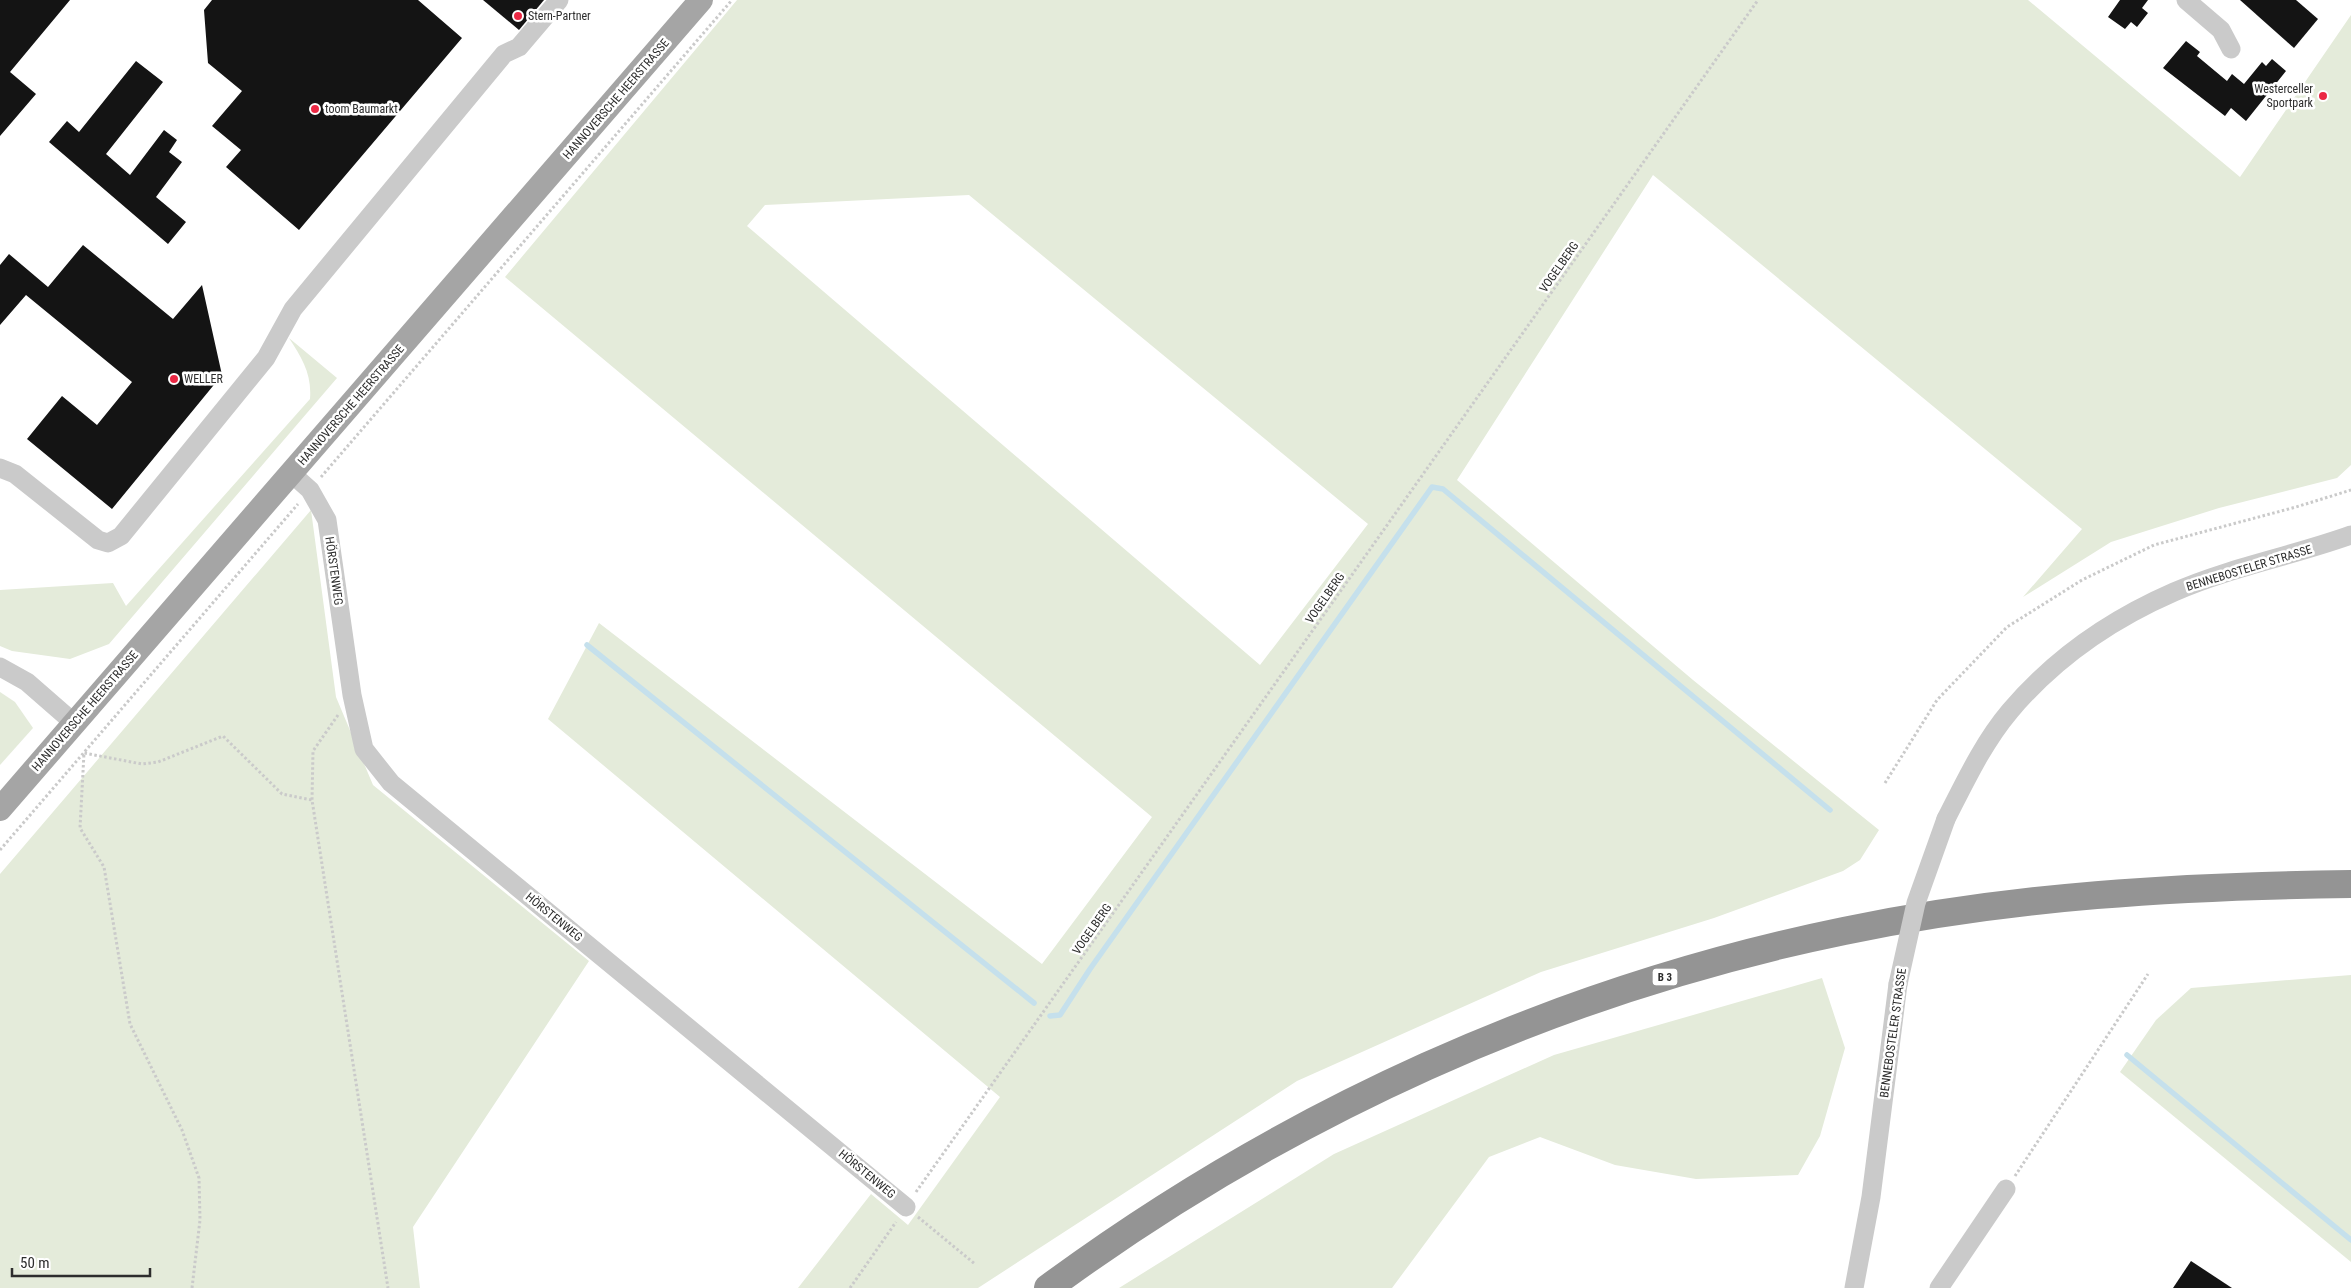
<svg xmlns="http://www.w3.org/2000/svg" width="2351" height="1288" font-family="'Roboto Condensed',sans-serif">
  <rect width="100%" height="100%" fill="#fff"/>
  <g fill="#e4ebda" fill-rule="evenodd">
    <path d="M737 0H2028L2240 177 2351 15V465L2337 478 2219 508 2111 542 2023 597 2082 529 1653 175 1457 480 1693 680 1879 830 1860 860 1843 871 1714 918 1541 972 1297 1081 978 1288H798L871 1194 908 1225 1000 1097 548 719 599 623 1042 964 1152 817 505 277ZM969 195 1368 524 1260 665 747 226 765 205Z"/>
    <path d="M289 338 337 378 109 644 70 659 12 651 0 646V590L113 583 126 606 310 399C312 374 302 358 289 338Z"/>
    <polygon points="311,510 336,697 373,785 589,961 413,1227 420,1288 0,1288 0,874"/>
    <polygon points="0,692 15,702 33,728 0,765"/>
    <polygon points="2351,975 2351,1262 2120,1072 2156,1020 2191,988"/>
    <polygon points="1822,978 1845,1048 1820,1136 1798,1175 1696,1179 1615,1165 1540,1137 1489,1157 1392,1288 1119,1288 1334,1154 1554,1055"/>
  </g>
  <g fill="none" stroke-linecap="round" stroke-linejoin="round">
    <g stroke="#c5e0ec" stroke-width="5.5">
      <polyline points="587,645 1034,1003"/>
      <polyline points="1050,1016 1060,1015 1090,969 1432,487 1443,489 1830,810"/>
      <polyline points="2127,1055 2351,1240"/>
    </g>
  </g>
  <g fill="#141414">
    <polygon points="0,0 70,0 10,72 36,94 0,136"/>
    <polygon points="212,0 418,0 462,38 299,230 226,167 241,150 212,126 242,91 208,63 204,10"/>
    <polygon points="483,0 544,0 519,30"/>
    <polygon points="2120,0 2148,0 2142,8 2148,13 2137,27 2131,22 2125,29 2108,17"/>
    <polygon points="2240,0 2296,0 2318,19 2294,48"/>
    <polygon points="2186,41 2200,52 2197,56 2227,81 2232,74 2244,84 2262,62 2266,66 2272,59 2286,71 2246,121 2231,108 2225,116 2163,68"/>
    <polygon points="136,61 163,82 106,154 130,175 164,130 177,140 169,152 182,162 156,197 186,222 168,244 49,142 67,121 79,132"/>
    <polygon points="83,245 173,319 202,285 222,375 112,509 27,439 62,396 97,425 132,382 26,295 0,325 0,265 9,254 48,287"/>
    <polygon points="2191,1261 2232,1288 2173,1288"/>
  </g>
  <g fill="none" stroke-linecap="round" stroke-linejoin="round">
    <g stroke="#cacaca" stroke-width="3" stroke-dasharray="2.5 2.5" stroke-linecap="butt">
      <polyline points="321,477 732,0"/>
      <polyline points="338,715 313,751 312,800 388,1288"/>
      <polyline points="1885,783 1937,700 2007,627 2082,580 2154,545 2296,507 2351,490"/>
      <polyline points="0,850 298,504"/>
      <polyline points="2015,1176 2148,974"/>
      <polyline points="916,1192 1758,0"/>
      <polyline points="918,1217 975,1264"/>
      <polyline points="192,1288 200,1220 199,1178 182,1130 130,1024 104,867 80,828 84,753 142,764 158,762 223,736 282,794 312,800"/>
      <polyline points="850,1288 896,1222"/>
    </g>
    <g stroke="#cacaca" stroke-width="19">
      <polyline points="2186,0 2221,30 2231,49"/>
      <polyline points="0,468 15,474 98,540 108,543 121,536 266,358 293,309 504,54 519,47 559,0"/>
      <polyline points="291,473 310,490 327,520 352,695 364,749 391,783 906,1207"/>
      <polyline points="0,667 27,682 74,723"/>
      <path d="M1946 819C1965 782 1983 743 2010 711 2054 659 2112 619 2174 592 2231 567 2293 556 2351 535"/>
      <polyline points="1854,1288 1871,1197 1898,984"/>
      <polyline points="1939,1288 2006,1189"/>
    </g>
    <polyline stroke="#a5a5a5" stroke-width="24" points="0,809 701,0"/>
    <path stroke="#949494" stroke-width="28" d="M1048 1288C1284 1114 1556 990 1844 931 2011 896 2181 886 2351 884"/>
    <polyline stroke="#cacaca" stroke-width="19" points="1898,984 1916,903 1946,819"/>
  </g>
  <g fill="#eb2844" stroke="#fff" stroke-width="2">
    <circle cx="518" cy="16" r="5"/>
    <circle cx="2323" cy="96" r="5"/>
    <circle cx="315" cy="109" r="5"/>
    <circle cx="174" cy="379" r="5"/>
  </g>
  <g text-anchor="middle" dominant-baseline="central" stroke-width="5" stroke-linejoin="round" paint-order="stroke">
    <rect fill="#fff" stroke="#6c6c6c" stroke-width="1" x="1652.5" y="968.5" width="25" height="17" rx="4"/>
    <g font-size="11" font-weight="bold" fill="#2d2d2d">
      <text x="1665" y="977">B 3</text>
    </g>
    <g font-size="12" fill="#2d2d2d" stroke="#fff" text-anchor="start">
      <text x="528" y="16">Stern-Partner</text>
      <text x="2313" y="89" text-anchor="end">Westerceller<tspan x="2313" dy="14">Sportpark</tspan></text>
      <text x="325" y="109">toom Baumarkt</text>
      <text x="184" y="379">WELLER</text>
    </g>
    <g font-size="12" fill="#2d2d2d" stroke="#fff">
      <text transform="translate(616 99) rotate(-49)">HANNOVERSCHE HEERSTRASSE</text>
      <text transform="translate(1559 267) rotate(-55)">VOGELBERG</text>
      <text transform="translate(351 405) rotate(-49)">HANNOVERSCHE HEERSTRASSE</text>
      <text transform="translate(2249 568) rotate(-17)">BENNEBOSTELER STRASSE</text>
      <text transform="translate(334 571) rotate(82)">HÖRSTENWEG</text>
      <text transform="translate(1325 598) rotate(-55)">VOGELBERG</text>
      <text transform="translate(85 711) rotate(-49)">HANNOVERSCHE HEERSTRASSE</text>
      <text transform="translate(554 917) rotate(39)">HÖRSTENWEG</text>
      <text transform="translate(1092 929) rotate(-55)">VOGELBERG</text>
      <text transform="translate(1893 1033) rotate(-82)">BENNEBOSTELER STRASSE</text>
      <text transform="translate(867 1174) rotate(39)">HÖRSTENWEG</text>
    </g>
  </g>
  <path d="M12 1268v8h138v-8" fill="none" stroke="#2d2d2d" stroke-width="2.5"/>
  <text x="20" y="1268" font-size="15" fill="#2d2d2d" stroke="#ffffff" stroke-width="4" paint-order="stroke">50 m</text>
</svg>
